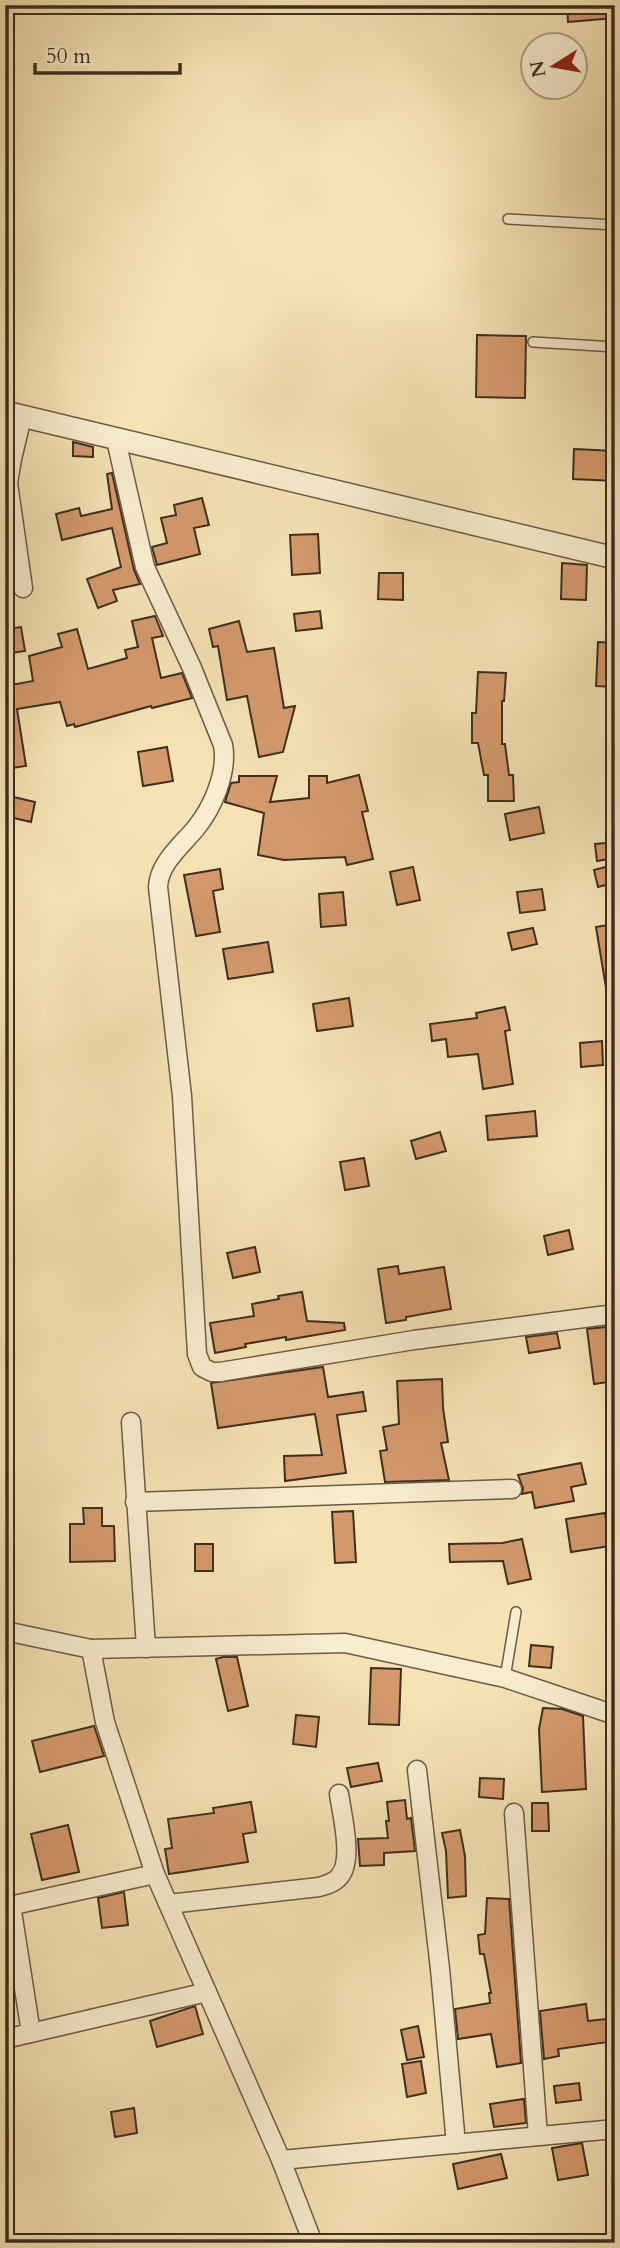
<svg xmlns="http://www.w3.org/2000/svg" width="620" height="2248" font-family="Cardo,serif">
  <rect width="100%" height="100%" fill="#f5e3b5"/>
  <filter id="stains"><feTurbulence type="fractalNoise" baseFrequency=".00286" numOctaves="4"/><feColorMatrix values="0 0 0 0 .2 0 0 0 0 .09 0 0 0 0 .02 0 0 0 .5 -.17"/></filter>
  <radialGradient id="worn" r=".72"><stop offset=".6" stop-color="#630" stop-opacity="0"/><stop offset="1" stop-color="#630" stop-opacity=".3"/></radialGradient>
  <g fill="#d4996d" stroke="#3e2f20" stroke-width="2">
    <polygon points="567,5 615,5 615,18 568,22"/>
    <polygon points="477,335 526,336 525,398 476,397"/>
    <polygon points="73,442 93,447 93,457 73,456"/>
    <polygon points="574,449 615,451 615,481 573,479"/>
    <polygon points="112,473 134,570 140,584 113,590 117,601 98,608 87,579 121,567 112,528 62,540 56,514 79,508 81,516 112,509 107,474"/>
    <polygon points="202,498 209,525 194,528 200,554 157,565 152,547 167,543 161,518 176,515 174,505"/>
    <polygon points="318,534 320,573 292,575 290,535"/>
    <polygon points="562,563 587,565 586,600 561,599"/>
    <polygon points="379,573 403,573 403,600 378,599"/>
    <polygon points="320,611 322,628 296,631 294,614"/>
    <polygon points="155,616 163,636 152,638 161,678 182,673 192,698 152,708 151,706 75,727 74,724 67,726 60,702 17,709 26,766 5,769 5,686 33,681 29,656 62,647 58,634 77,629 88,669 127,658 125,650 138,647 132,621"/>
    <polygon points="239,621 247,652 274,648 284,708 295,706 283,752 259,757 247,696 227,700 218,646 213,647 209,629"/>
    <polygon points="21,627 25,651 5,654 5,629"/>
    <polygon points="598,642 615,643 615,687 596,686"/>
    <polygon points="478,672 506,673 504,701 502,701 502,744 505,744 509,775 513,775 514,801 488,801 488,775 484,775 478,743 472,743 472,713 476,713"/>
    <polygon points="167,747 173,781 143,786 138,752"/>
    <polygon points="359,775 368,811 362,812 373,859 347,865 345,857 284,860 258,855 264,813 225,802 231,783 239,782 239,776 277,776 270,802 309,798 309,776 327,776 327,783"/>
    <polygon points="5,795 35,802 31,822 5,816"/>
    <polygon points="539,807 544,833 510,840 505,814"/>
    <polygon points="615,842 615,858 597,861 595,844"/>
    <polygon points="609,866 613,883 598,887 594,870"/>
    <polygon points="413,867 420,900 397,905 390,872"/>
    <polygon points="220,869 223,889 213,891 220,932 196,936 184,875"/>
    <polygon points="542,889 545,910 520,913 517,892"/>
    <polygon points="343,892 346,925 321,927 319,894"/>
    <polygon points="615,924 615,987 606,988 596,927"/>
    <polygon points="533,928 537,944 512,950 508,933"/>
    <polygon points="268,942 273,972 228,979 223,949"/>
    <polygon points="349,998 353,1026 317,1031 313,1004"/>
    <polygon points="505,1007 510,1030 505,1031 513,1084 483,1089 478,1054 448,1057 446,1039 432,1041 430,1024 477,1018 476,1013"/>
    <polygon points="602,1041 603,1065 581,1067 580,1043"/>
    <polygon points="535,1111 537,1136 488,1140 486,1116"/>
    <polygon points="440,1132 446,1151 416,1159 411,1141"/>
    <polygon points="364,1158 369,1186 345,1190 340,1162"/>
    <polygon points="569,1230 573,1249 548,1255 544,1236"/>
    <polygon points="255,1247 260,1272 233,1278 227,1253"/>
    <polygon points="398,1266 399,1274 444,1267 451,1309 406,1317 406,1320 386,1323 378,1269"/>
    <polygon points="302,1292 307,1321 344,1323 345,1330 286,1340 286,1337 245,1344 246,1347 215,1353 210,1323 254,1316 252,1304 279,1299 278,1296"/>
    <polygon points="615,1326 615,1381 594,1384 587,1329"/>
    <polygon points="557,1333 560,1348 529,1353 526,1337"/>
    <polygon points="323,1367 328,1397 363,1392 366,1411 337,1415 346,1473 285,1481 284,1456 322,1455 315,1414 218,1428 211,1383"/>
    <polygon points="442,1379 443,1408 448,1442 441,1443 449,1480 385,1482 380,1451 387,1450 383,1427 399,1424 397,1381"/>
    <polygon points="581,1463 586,1484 571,1487 574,1501 535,1508 532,1492 522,1494 523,1488 518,1475"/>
    <polygon points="83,1508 102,1508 102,1526 114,1526 115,1561 70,1562 70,1524 84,1524"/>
    <polygon points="353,1511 356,1562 335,1563 332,1512"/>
    <polygon points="605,1513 610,1546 571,1552 566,1519"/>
    <polygon points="522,1539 531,1579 508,1584 503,1561 450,1562 449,1544 502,1543"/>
    <rect x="195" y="1544" width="18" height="27"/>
    <polygon points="531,1645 553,1647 551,1668 529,1666"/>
    <polygon points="223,1657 237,1657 248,1706 228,1711 216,1659"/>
    <polygon points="371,1668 401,1669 399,1725 369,1724"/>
    <polygon points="543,1708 562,1709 583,1716 586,1789 542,1792 539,1729"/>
    <polygon points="296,1715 319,1717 316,1747 293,1744"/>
    <polygon points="94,1726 104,1756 40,1772 32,1741"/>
    <polygon points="378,1763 382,1781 351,1787 347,1768"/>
    <polygon points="480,1778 504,1779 503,1799 479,1797"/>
    <polygon points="405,1800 407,1819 411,1818 415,1851 384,1853 384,1865 360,1866 358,1839 388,1838 386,1821 389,1821 387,1802"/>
    <polygon points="251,1802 256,1832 243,1834 248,1862 169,1874 165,1849 172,1848 168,1819 214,1813 213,1808"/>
    <polygon points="532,1803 548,1803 549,1831 532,1831"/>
    <polygon points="68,1825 79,1872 42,1880 31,1834"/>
    <polygon points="460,1830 465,1856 466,1896 448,1898 446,1851 442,1833"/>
    <polygon points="124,1892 128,1925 102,1928 98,1898"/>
    <polygon points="487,1898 509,1899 521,2063 497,2067 491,2034 458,2039 455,2009 490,2003 489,1993 491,1993 484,1954 480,1954 478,1935 485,1934"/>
    <polygon points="586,2004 588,2021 615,2018 615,2041 558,2049 559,2056 544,2059 540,2011"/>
    <polygon points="195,2006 203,2034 157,2047 150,2021"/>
    <polygon points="418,2026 424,2057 407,2060 401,2030"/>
    <polygon points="421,2061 426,2093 407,2097 402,2064"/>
    <polygon points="579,2083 581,2100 556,2103 554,2086"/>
    <polygon points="524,2099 526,2123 494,2127 490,2104"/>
    <polygon points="134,2108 137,2133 115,2137 111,2112"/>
    <polygon points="582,2143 588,2175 558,2180 552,2148"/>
    <polygon points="501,2154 507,2178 458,2189 453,2164"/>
  </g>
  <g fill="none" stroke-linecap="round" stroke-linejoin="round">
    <g stroke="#6c5c45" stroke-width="12">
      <g id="service">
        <polyline points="508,219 615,225"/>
        <polyline points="533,342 615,347"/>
        <polyline points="505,1678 516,1612"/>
      </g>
    </g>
    <g stroke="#6c5c45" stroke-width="21">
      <g id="minor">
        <polyline points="22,417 12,459 8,483 23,588"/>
        <path d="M116 440 145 567 192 668 223 745C228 772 213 807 196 828 182 845 159 863 158 887L182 1096 197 1354 202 1367 212 1372H220L414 1340 615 1314"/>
        <polyline points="131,1422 146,1648"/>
        <polyline points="135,1502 512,1489"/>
        <polyline points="5,1631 91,1649 345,1643 505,1678 615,1715"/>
        <polyline points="91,1649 105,1722 155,1874 281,2160 313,2243"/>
        <polyline points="417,1770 440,1969 456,2144"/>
        <polyline points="514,1813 538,2136"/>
        <path d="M169 1904 319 1887C326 1885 334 1883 339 1877 354 1861 342 1815 339 1794"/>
        <polyline points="11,1905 31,2033"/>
        <polyline points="5,1907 155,1874"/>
        <polyline points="5,2039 207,1992"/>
        <polyline points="281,2160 615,2129"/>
      </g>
    </g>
    <g stroke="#6c5c45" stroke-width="24">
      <polyline id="tertiary" points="5,412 615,558"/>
    </g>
    <use href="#service" stroke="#f8edcf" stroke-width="9"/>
    <use href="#minor" stroke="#f8edcf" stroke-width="18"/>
    <use href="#tertiary" stroke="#f8edcf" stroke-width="21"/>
  </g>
  <rect width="620" height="2248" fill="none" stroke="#f5e3b5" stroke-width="28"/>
  <rect x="7" y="7" width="606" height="2234" fill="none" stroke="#3e2f20" stroke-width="3.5"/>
  <rect x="14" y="14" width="592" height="2220" fill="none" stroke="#3e2f20" stroke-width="2"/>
  <g transform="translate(554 66) rotate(259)"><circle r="33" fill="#f8edcf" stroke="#aea189" stroke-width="2"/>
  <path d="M0-5L12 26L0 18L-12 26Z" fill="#8f2418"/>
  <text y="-10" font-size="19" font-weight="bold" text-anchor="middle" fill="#3e2f20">N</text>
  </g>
  <path d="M35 63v10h145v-10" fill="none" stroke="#3e2f20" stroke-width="3.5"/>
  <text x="46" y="63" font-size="21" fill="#3e2f20" stroke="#f8edcf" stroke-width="5" paint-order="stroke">50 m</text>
  <rect width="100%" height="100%" filter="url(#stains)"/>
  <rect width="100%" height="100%" fill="url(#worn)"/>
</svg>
